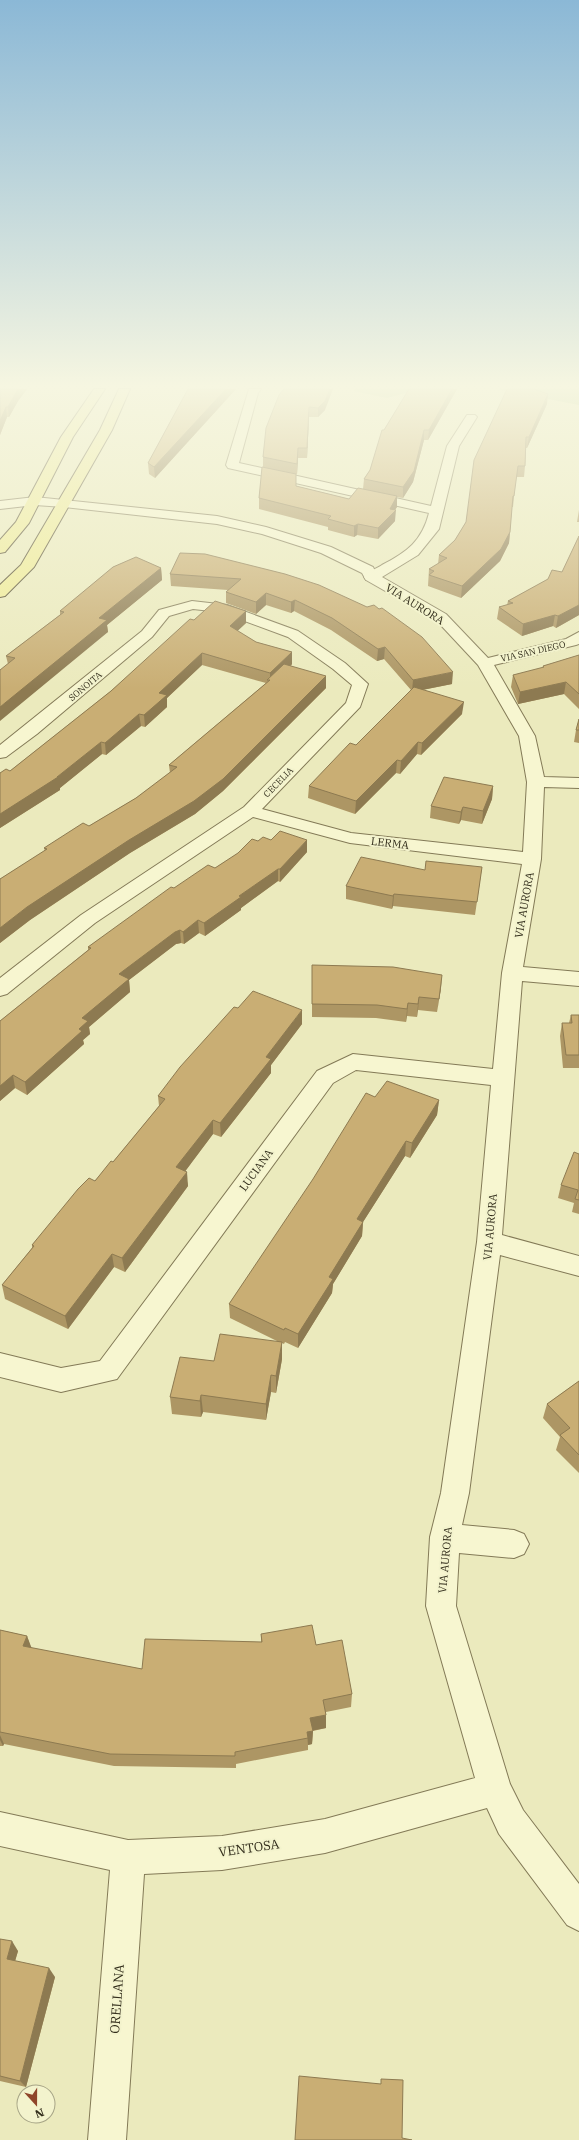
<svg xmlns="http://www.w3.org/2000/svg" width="579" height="2140" font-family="'IBM Plex Serif',serif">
  <rect width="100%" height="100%" fill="#ebeabd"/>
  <g fill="#b3c992">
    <polygon points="355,389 421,389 387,398 353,391"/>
    <polygon points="497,389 579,389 579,405"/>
  </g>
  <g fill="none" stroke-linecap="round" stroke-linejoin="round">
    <g stroke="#837a57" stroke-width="2">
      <path id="minor" d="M249 389H261L258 393 239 463 431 506 447 446 467 415H475L477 417 459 446 439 529 418 555 382 577 446 614 488 658 566 639 579 632V644L576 645 494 665 535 736 544 777 579 778V788L544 787 541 859 523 967 579 972V986L522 981 502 1235 579 1256V1276L500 1255 469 1493 462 1525 514 1530 524 1534 529 1544 524 1554 514 1558 459 1553 456 1606 510 1784 523 1810 579 1884V1931L567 1925 499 1834 487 1808 325 1853 222 1870 144 1874 126 2140H88L110 1870 0 1846V1812L128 1840 222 1836 325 1819 475 1778 426 1606 430 1537 441 1493 477 1242 491 1085 356 1070 333 1083 117 1379 61 1392 0 1377V1353L61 1368 100 1361 317 1071 353 1054 493 1069 502 973 522 864 350 843 253 817 95 923 7 994 0 996V978L81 915 244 807 346 703 352 685 333 669 288 637 220 612 193 609 169 616 152 637 37 734 6 757 0 758V745L142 631 159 610 192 601 227 605 298 631 345 663 368 684 360 707 262 809 351 833 523 852 527 782 519 736 478 665 436 620 366 580 364 577C368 571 376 569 382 565 407 552 422 541 429 513L228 468 226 465Z"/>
    </g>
    <g stroke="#837a57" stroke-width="2">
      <polygon id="tertiary" points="35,497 217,516 266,527 331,547 373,567 378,577 376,580 366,580 362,573 321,553 262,534 217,524 64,507 35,505 0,509 0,501"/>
    </g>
    <g stroke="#50472c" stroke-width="2">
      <g id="primary">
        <polygon points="94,389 105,389 73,437 29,523 5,552 0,553 0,540 16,522 61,437"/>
        <polygon points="119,389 130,389 112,430 34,567 5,596 0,597 0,585 21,565 100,430"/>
      </g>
    </g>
    <use href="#minor" fill="#f7f6d0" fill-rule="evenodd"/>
    <use href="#tertiary" fill="#f7f6d0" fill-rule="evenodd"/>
    <use href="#primary" fill="#efeb95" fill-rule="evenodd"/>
  </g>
  <g fill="#ad9664">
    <polygon points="0,389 27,389 18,401 9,417 7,417 0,435"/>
    <polygon points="188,389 236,389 155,478 149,474 148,463"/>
    <polygon points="284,389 325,410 318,417 309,417 307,458 298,458 297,474 296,474 296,486 349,499 363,489 364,479 370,470 384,430 409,389 457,389 428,440 424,440 413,482 403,498 397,497 397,507 395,510 395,521 378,539 357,535 354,537 328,530 328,527 259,509 259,498 263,467 263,457"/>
    <polygon points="547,404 527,448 526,448 525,466 524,477 516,477 513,507 512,507 509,543 500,561 461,598 428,586 429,569 438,564 439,555 455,540 466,522"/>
    <polygon points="579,510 579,522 577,522"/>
    <polygon points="579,536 579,615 556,628 553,626 522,636 497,619 499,607 507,605 508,601 562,572"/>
    <polygon points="161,568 162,580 107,625 108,632 8,664 6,656 60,615 60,611"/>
    <polygon points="170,574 285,574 452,684 422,690 462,714 421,755 417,754 400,774 396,773 355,814 308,798 309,786 356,745 411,690 384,659 377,661 331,630 294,611 291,613 266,605 256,614 226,603 226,592 228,590 171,586"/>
    <polygon points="246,611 246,623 237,631 256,642 292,652 292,664 291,666 326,688 223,791 195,814 130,853 30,920 0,943 0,879 45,851 44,848 89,826 136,798 170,773 169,765 266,683 202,665 167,698 167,707 145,727 141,726 106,755 102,754 60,788 60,790 0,828 0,773 10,771 111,691 194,620"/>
    <polygon points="579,655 579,709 564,694 518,704 511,687 513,675 542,668 543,666"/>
    <polygon points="579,719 579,743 574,742 576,730"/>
    <polygon points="493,786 492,799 482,824 461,820 459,824 430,818 431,806"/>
    <polygon points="258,841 307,852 280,882 278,881 241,908 241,910 205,936 199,933 184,944 181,943 176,944 129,980 130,992 89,1027 90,1034 83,1040 84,1044 27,1095 15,1088 0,1101 0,1021 88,950 88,947 174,888 215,868"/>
    <polygon points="482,867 475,915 393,906 392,909 346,899 346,886 425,870"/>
    <polygon points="312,965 441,988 437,1012 418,1010 417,1017 407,1016 406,1022 376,1018 312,1017"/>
    <polygon points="238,1008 302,1024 271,1065 271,1073 221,1137 213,1134 185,1171 188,1186 125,1272 114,1267 68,1329 5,1299 2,1285 32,1248 32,1245 113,1162 159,1106 158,1096"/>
    <polygon points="571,1015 579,1015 579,1068 563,1068 560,1036 562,1023 569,1023"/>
    <polygon points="375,1097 439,1100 437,1115 410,1158 405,1156 363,1222 362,1236 333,1284 332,1293 298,1348 285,1342 284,1344 282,1343 282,1359 276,1393 271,1392 266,1420 203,1412 201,1417 172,1414 170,1397 214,1361 279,1342 230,1318 229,1304"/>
    <polygon points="579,1154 579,1214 572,1212 574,1203 558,1198 561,1185"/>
    <polygon points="579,1381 579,1473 556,1450 560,1437 543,1418 547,1404"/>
    <polygon points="0,1630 27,1636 31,1648 142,1669 261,1642 261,1634 316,1645 352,1694 351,1707 326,1712 326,1728 313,1731 312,1744 308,1745 308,1750 236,1764 236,1768 114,1766 4,1744 3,1746 0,1746"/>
    <polygon points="0,1939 18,1951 15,1961 55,1977 26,2087 0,2081"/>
  </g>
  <g fill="#8d7a51">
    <polygon points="18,389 27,389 18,401 9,417 8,407"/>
    <polygon points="226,389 236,389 155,478 154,467"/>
    <polygon points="330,389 333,389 325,410 318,417 318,408"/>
    <polygon points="452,389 457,389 428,440 429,430"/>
    <polygon points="548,394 547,404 527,448 529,437"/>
    <polygon points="6,407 7,417 0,435 0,421"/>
    <polygon points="309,407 309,417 307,458 307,448"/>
    <polygon points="424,430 424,440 413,482 403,498 403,487"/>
    <polygon points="298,448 298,458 297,474 297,464"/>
    <polygon points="397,496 397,507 394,511 396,510 395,521 378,539 378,528"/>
    <polygon points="358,524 357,535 354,537 354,526"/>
    <polygon points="510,532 509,543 500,561 461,598 462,586"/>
    <polygon points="161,568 162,580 107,625 108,632 0,721 0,707 99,618"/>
    <polygon points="266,593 266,605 256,614 256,602"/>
    <polygon points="295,600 294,611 291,613 291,602"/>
    <polygon points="579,605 579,615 556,628 558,616"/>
    <polygon points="246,611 246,623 230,638 230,626"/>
    <polygon points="555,615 553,626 522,636 523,624"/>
    <polygon points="385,647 384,659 377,661 378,649"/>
    <polygon points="292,652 292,664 270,685 270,673"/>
    <polygon points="202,653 202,665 167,698 167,707 145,727 144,715 159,693"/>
    <polygon points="453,672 452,684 412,692 413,680"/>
    <polygon points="326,676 326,688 223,791 195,814 130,853 30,920 0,943 0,928"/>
    <polygon points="566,682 564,694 518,704 520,692"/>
    <polygon points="464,702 462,714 421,755 422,743"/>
    <polygon points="139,714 141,726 106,755 105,743"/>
    <polygon points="101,742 102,754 60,788 60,790 0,828 0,814 57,777"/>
    <polygon points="418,742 417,754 400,774 401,761"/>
    <polygon points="397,760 396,773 355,814 356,801"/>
    <polygon points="493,786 492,799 482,824 483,811"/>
    <polygon points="463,807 461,820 459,824 461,812"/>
    <polygon points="307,840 307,852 280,882 280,869"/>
    <polygon points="278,869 278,881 241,908 241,910 205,936 204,923 239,896"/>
    <polygon points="394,894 393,906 392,909 393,896"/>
    <polygon points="198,920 199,933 184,944 183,932"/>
    <polygon points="180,930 181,943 176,944 129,980 130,992 89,1027 90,1034 83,1040 84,1044 27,1095 25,1082 79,1029 82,1018 119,974 175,932"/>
    <polygon points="442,975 441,988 437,1012 439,999"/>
    <polygon points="419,997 418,1010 417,1017 418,1004"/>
    <polygon points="408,1003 407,1016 406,1022 407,1009"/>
    <polygon points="302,1010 302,1024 271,1065 271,1073 221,1137 220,1123 266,1057"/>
    <polygon points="13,1075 15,1088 0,1101 0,1086"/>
    <polygon points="439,1100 437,1115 410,1158 412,1143"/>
    <polygon points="213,1120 213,1134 178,1181 176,1167"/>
    <polygon points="406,1141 405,1156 363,1222 362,1236 333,1284 332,1293 298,1348 298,1334 329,1277 357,1219"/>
    <polygon points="187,1172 188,1186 125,1272 122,1258"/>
    <polygon points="112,1254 114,1267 68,1329 65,1316"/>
    <polygon points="282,1342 282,1359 276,1393 276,1376"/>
    <polygon points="271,1375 271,1392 266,1420 266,1404"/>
    <polygon points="201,1395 203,1412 201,1417 200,1401"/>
    <polygon points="27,1636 32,1649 23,1646"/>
    <polygon points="326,1715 326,1728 310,1731 310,1718"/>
    <polygon points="313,1731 312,1744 308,1745 307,1732"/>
    <polygon points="0,1735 4,1744 3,1746 0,1740"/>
    <polygon points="12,1941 18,1951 13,1968 7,1959"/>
    <polygon points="49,1968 55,1977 26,2087 20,2081"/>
  </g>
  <g fill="#c9ae74" stroke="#8d7a51">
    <polygon points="0,389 18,389 8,407 6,407 0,421"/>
    <polygon points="188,389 226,389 154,467 148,463"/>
    <polygon points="284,389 330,389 325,401 318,408 309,407 307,448 298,448 297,464 263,457 266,428 279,395"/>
    <polygon points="409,389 452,389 429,430 424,430 414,471 403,487 364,479 370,470 382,430 384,430"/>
    <polygon points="507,389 534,389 548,394 529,437 526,437 525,466 518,466 514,496 513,496 510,532 501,549 462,586 429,575 434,571 429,569 447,558 439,555 455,540 466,522 474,460"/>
    <polygon points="262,467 296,474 296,486 349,499 358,488 397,496 390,509 396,510 378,528 358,524 354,526 328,519 331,516 259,498"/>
    <polygon points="579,536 579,605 558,616 555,615 523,624 499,607 513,603 508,601 548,579 552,570 562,572"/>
    <polygon points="180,553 205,554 285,574 319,585 367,607 374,605 379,609 382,608 422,637 453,672 413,680 385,647 378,649 332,618 295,600 291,602 266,593 256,602 226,592 241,579 170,574"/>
    <polygon points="136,557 161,568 99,618 107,620 0,707 0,670 15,658 6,656 64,612 60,611 113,567"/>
    <polygon points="215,601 246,611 230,626 256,642 292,652 270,673 202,653 159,693 167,695 144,715 139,714 105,743 101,742 57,777 58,777 0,814 0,773 6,769 10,771 111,691 190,619 194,620"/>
    <polygon points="579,655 579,694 566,682 520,692 513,675 544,667 543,666"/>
    <polygon points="284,664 326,676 223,779 194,801 129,840 27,907 0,928 0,879 47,849 44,848 83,823 89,826 136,798 177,767 169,765 270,680 267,680"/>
    <polygon points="414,687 464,702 422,743 418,742 401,761 397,760 356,801 309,786 350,743 356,745"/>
    <polygon points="579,719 579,730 576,730"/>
    <polygon points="444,777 493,786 483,811 463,807 461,812 431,806"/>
    <polygon points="280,831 307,840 280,869 278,869 239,896 241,897 204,923 198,920 183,932 180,930 175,932 119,974 129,979 82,1018 88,1021 79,1029 82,1031 25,1082 13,1075 0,1086 0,1021 91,948 88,947 171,887 174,888 208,865 215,868 238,853 252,839 258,841 263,837 271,840"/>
    <polygon points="361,857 425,870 426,861 482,867 477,902 394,894 393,896 346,886"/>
    <polygon points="312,965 393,967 442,975 439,999 419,997 418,1004 408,1003 407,1009 377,1005 312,1004"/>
    <polygon points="253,991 302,1010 266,1057 271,1059 220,1123 213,1120 176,1167 187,1172 122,1258 112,1254 65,1316 2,1285 34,1246 32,1245 78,1189 89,1178 95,1181 111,1161 113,1162 165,1099 158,1096 180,1067 234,1007 238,1008"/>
    <polygon points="571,1015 579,1015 579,1055 566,1055 562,1023 572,1023"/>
    <polygon points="387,1081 439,1100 412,1143 406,1141 357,1219 363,1222 329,1277 333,1279 298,1334 285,1328 284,1330 229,1304 313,1179 366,1093 375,1097"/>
    <polygon points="574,1152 579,1154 579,1200 575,1199 578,1190 561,1185"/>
    <polygon points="220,1334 282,1342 276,1376 271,1375 266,1404 201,1395 200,1401 170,1397 180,1357 214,1361"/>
    <polygon points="579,1381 579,1455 560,1435 570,1428 547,1404"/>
    <polygon points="312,1625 316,1645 342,1640 352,1694 323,1700 326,1715 310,1718 313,1731 307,1732 308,1738 235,1752 235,1756 110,1754 0,1732 0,1630 27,1636 23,1646 142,1669 145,1639 262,1642 261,1634"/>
    <polygon points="0,1939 12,1941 7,1959 49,1968 20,2081 0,2076"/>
    <polygon points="299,2076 381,2084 381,2079 403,2080 402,2138 412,2140 295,2140"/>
  </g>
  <linearGradient id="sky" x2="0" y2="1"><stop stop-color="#8bb8d6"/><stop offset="0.56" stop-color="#f6f6e1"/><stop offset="1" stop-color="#f6f6e1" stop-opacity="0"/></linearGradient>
  <rect width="579" height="689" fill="url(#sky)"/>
  <g text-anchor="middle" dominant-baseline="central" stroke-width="4" stroke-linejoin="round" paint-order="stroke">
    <g font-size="9" fill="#322d1b" stroke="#f3f3cd">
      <text transform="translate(533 651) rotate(-13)">VIA SAN DIEGO</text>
      <text transform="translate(85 686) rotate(-40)">SONOITA</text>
      <text transform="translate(278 782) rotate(-46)">CECELIA</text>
    </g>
    <g font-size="11" fill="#322d1b" stroke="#f3f3cd">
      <text transform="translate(415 604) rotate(32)">VIA AURORA</text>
      <text transform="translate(390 843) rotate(7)">LERMA</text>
      <text transform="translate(524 905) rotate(-80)">VIA AURORA</text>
      <text transform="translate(256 1170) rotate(-54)">LUCIANA</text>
      <text transform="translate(490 1227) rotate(-85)">VIA AURORA</text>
      <text transform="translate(445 1560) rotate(-85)">VIA AURORA</text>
    </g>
    <g font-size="13" fill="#322d1b" stroke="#f3f3cd">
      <text transform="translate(249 1848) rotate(-8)">VENTOSA</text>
      <text transform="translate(117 1999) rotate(-86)">ORELLANA</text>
    </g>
  </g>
  <g transform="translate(36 2104) rotate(159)"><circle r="19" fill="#f3f3cd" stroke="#a6a486"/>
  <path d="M0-3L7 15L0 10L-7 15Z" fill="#8f452a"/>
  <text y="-6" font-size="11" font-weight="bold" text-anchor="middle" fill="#322d1b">N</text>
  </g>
</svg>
